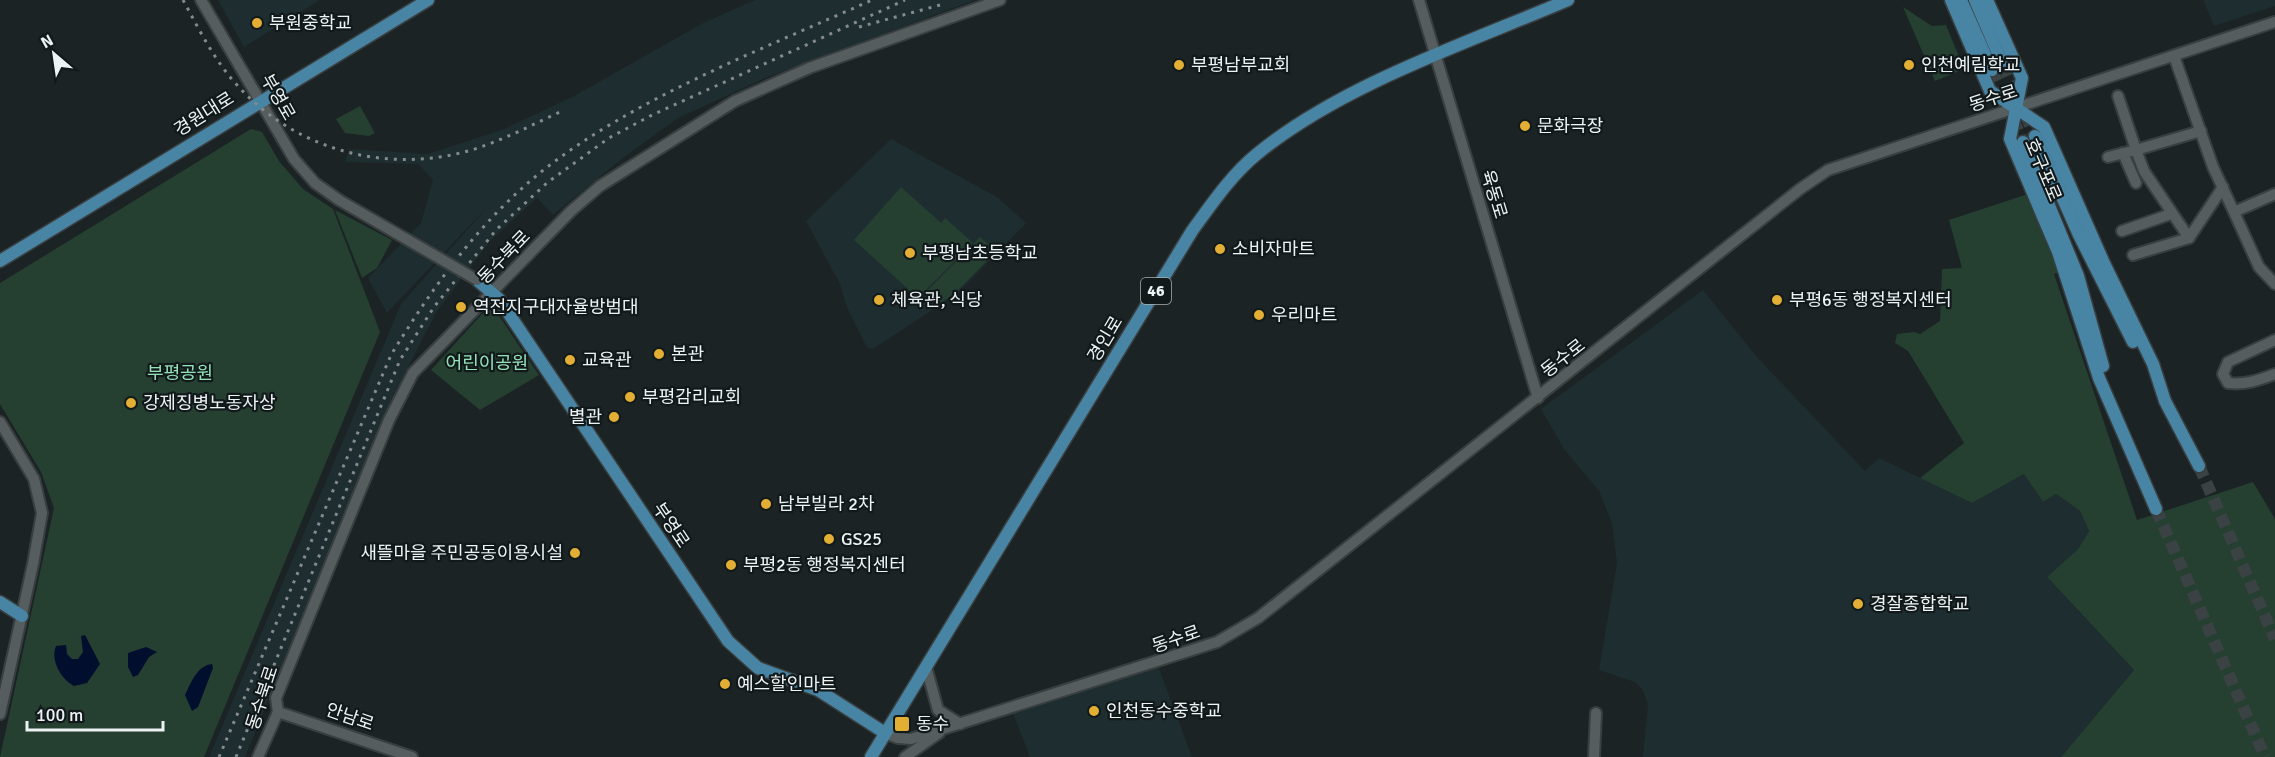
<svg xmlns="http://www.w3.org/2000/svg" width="2275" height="757" font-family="Signika,'Noto Sans KR',sans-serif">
  <rect width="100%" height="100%" fill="#1b2324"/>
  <g fill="#1e2d30">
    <polygon points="218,0 320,0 244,47"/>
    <polygon points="755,0 975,0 770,76 678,118 623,158 553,215 537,198 490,241 437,311 392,398 245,757 209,757 401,304 492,202 387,313 368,278 421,223 433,180 418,164 345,162 349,149 428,154 504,129 574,96 703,23"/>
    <polygon points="2203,0 2275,0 2275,6 2214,26"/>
    <polygon points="891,139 997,197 1026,223 958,293 873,349 867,348 846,305 840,284 806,221"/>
    <polygon points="1703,290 1757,357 1865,471 1879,458 1972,503 2024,474 2043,502 2056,494 2080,511 2089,531 2078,549 2047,577 2134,670 2061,757 1643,757 1648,705 1643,690 1635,682 1599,670 1617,563 1612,523 1599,491 1564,449 1541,409"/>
    <polygon points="1157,663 1192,757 1030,757 1011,708"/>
  </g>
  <g fill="#253f31">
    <polygon points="1903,7 1932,26 1946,25 1964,69 1935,81"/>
    <polygon points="360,106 375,133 369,136 345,133 336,119"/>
    <polygon points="251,129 262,132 279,161 303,189 333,209 380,332 204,757 0,757 54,508 41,472 0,404 0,283"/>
    <polygon points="901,187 941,223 945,218 973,243 918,298 854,240"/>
    <polygon points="2031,193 2061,271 2054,274 2137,520 2253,482 2275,519 2275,757 2061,757 2134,670 2047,577 2078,549 2089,531 2080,511 2056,494 2043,502 2024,474 1972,503 1920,478 1964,443 1908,351 1895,343 1897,334 1914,332 1920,334 1940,321 1942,269 1962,268 1949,220"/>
    <polygon points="335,210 392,240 377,268 362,278"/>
    <polygon points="980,237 997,251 955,293 938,305 925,293"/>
    <polygon points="491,304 539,375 480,410 431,370"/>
  </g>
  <g fill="#010e2d">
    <path d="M85 635 100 664 87 683 74 686C61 679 50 660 56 646L66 645 67 654 72 659H78L83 652 81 636Z"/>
    <polygon points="146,647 157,652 149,657 138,675 133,677 128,667 128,653"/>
    <path d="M212 664 213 668 198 707 192 711 185 695C192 681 197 666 212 664Z"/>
  </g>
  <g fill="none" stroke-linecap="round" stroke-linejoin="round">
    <g stroke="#3a4243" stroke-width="12" stroke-dasharray="12 6" stroke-linecap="butt">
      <polyline points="2003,65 2035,136"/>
      <polyline points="1992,70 2023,142"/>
      <polyline points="2199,466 2275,639"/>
      <polyline points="2156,509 2265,757"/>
    </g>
    <g stroke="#393f40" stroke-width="14">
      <g id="minor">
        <polyline points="201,0 294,159 315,183 339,200"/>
        <polyline points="1419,0 1538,398"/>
        <polyline points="2174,56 2213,167 2234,212 2275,194"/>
        <polyline points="2118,96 2136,150 2201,131"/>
        <polyline points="2123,153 2136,183"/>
        <polyline points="2108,157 2136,150 2144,171 2189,238 2223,187"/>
        <polyline points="2234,212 2259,267 2275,284"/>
        <polyline points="2122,231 2171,214"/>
        <polyline points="2133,255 2189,238"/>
        <path d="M2275 340 2228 362 2223 374 2228 383C2246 385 2259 380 2275 374"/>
        <polyline points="0,422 34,479 42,513 33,564 0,714"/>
        <polyline points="926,667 938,710 960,724"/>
        <polyline points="278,712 412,757"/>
        <polyline points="885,733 898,738 911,739 1217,642 1258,618 1800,189 1828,170 2275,22"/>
        <polyline points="258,757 278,712 276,698 389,420 413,373 571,211 600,186 735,101 809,68 1000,0"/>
        <polyline points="905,757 939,733"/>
        <polyline points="1594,757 1596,713"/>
      </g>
    </g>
    <g stroke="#393f40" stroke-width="15">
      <g id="major">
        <polyline points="1951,0 1990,91 2044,127 2103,261 2153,364 2165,401 2199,466"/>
        <polyline points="1961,0 1992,70"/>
        <polyline points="1975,0 2003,65"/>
        <polyline points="1987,0 2022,78 2010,139 2058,252 2099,378 2156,509"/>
        <polyline points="2035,136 2079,235 2133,342"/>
        <polyline points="2023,142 2078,276 2103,366"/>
        <polyline points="0,261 428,0"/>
        <polyline points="477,280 499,299 728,641 758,668 818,690 885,733"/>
        <polyline points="0,602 22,616"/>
        <path d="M871 757 1192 231C1211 205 1231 175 1257 154 1341 85 1467 43 1568 0"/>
      </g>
    </g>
    <use href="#minor" stroke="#555d5f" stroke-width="10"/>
    <use href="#major" stroke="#4884a3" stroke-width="12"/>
    <g stroke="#858b8c" stroke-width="3" stroke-dasharray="3 6" stroke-linecap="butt">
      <path d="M183 0C199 29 214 60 237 85 297 152 392 176 478 148 507 138 534 124 562 111"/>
      <polyline points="859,27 940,5"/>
      <path d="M219 757 391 355C432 288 479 222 541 172 632 99 765 48 872 0"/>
      <polyline points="236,757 400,360 434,307 496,230 548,182 609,138 652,115 905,0"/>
    </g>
    <g stroke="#393f40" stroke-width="14" stroke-linecap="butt">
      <polyline id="minor-bridge" points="339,200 477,280"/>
    </g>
    <use href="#minor-bridge" stroke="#555d5f" stroke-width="10"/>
  </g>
  <g fill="#e2af34" stroke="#12191b" stroke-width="2">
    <circle cx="257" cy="23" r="6"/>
    <circle cx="1179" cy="65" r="6"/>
    <circle cx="1909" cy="65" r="6"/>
    <circle cx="1525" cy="126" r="6"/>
    <circle cx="1220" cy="249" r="6"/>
    <circle cx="910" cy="253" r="6"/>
    <circle cx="879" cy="300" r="6"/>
    <circle cx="1777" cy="300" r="6"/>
    <circle cx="461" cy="307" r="6"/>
    <circle cx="1259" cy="315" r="6"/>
    <circle cx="659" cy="354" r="6"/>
    <circle cx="570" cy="360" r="6"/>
    <circle cx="630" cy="397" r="6"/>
    <circle cx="131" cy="403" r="6"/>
    <circle cx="614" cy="417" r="6"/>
    <circle cx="766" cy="504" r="6"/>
    <circle cx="829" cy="539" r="6"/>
    <circle cx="575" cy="553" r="6"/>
    <circle cx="731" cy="565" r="6"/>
    <circle cx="1858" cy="604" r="6"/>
    <circle cx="725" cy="684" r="6"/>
    <circle cx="1094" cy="711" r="6"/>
    <rect x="894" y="716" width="16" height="16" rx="3"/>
  </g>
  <g text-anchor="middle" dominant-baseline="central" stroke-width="4.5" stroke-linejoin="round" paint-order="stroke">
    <rect fill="#12191b" stroke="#abb1b2" stroke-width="1.5" x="1141" y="278" width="30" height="26" rx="4.5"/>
    <g font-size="16" font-weight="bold" fill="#edf2f3">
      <text x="1156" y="291">46</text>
    </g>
    <g font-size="18" fill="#edf2f3" stroke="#12191b" text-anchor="start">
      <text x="269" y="23">부원중학교</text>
      <text x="1191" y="65">부평남부교회</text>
      <text x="1921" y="65">인천예림학교</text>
      <text x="1537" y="126">문화극장</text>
      <text x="1232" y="249">소비자마트</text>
      <text x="922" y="253">부평남초등학교</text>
      <text x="891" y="300">체육관, 식당</text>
      <text x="1789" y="300">부평6동 행정복지센터</text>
      <text x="473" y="307">역전지구대자율방범대</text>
      <text x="1271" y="315">우리마트</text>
      <text x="671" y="354">본관</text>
      <text x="582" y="360">교육관</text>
      <text x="642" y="397">부평감리교회</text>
      <text x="143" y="403">강제징병노동자상</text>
      <text x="602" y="417" text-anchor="end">별관</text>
      <text x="778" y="504">남부빌라 2차</text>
      <text x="841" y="539">GS25</text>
      <text x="563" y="553" text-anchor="end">새뜰마을 주민공동이용시설</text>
      <text x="743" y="565">부평2동 행정복지센터</text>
      <text x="1870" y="604">경잘종합학교</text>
      <text x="737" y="684">예스할인마트</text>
      <text x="1106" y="711">인천동수중학교</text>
      <text x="916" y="724">동수</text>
    </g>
    <g font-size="18" fill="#edf2f3" stroke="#12191b">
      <text transform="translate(278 97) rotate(60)">부영로</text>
      <text transform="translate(1993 98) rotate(-18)">동수로</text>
      <text transform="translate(204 114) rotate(-32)">경원대로</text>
      <text transform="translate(2043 170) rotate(67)">호구포로</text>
      <text transform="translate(1494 194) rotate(73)">육동로</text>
      <text transform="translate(504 257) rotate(-46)">동수북로</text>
      <text transform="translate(1105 339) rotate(-59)">경인로</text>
      <text transform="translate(1563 358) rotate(-38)">동수로</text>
      <text transform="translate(671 525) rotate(56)">부영로</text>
      <text transform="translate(1176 639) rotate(-19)">동수로</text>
      <text transform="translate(262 698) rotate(-72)">동수북로</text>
      <text transform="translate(350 717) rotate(19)">안남로</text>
    </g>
    <g font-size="18" fill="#92e1b7" stroke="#12191b">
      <text x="487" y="363">어린이공원</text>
      <text x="180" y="373">부평공원</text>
    </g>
  </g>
  <g transform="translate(54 54) rotate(331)" stroke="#12191b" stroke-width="4.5" paint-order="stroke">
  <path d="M0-4.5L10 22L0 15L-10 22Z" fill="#edf2f3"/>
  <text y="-9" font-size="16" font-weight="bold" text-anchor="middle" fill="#edf2f3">N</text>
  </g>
  <path d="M27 721v9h136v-9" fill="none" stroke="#edf2f3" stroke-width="3"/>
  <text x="36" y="721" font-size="18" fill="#edf2f3" stroke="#12191b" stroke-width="4.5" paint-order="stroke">100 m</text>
</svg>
